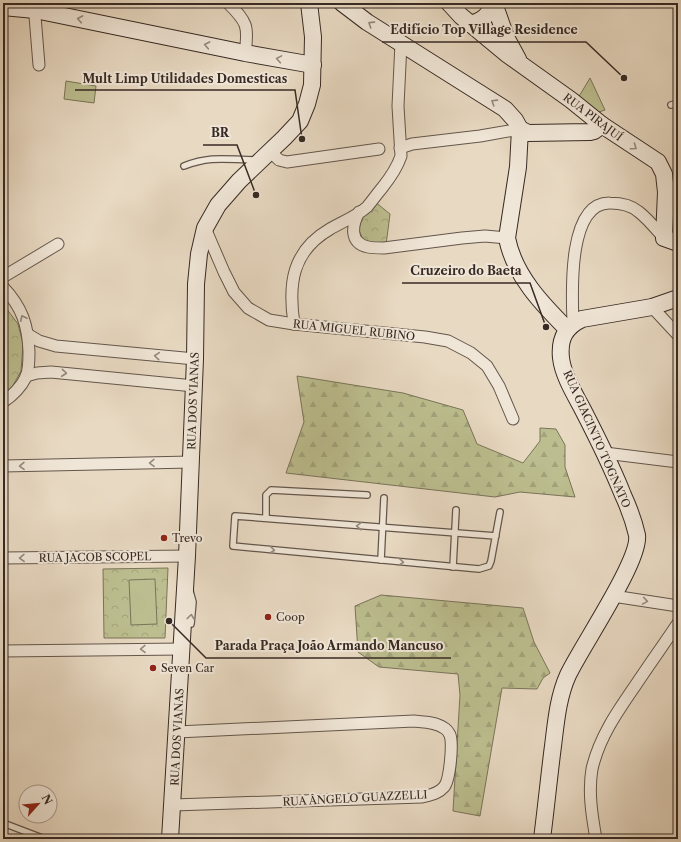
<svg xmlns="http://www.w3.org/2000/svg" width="681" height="842" font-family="'Libre Caslon Text',serif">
  <defs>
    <pattern id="forest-firs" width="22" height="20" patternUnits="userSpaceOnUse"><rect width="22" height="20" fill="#bcbe8f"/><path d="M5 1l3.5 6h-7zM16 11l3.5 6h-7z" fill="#a2a37b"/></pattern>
    <pattern id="park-crowns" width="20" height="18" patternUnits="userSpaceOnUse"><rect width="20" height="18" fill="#bcbe8f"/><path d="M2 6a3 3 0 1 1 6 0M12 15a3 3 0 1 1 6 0" fill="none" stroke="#a2a37b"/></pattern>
  </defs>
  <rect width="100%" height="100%" fill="#e8d9c2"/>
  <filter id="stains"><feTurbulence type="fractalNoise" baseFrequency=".005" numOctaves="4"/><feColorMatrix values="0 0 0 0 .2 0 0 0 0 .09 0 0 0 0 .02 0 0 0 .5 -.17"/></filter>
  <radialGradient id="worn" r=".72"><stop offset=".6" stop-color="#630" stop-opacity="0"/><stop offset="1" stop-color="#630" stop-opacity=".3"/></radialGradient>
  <g fill="url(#forest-firs)" stroke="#7a745a">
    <polygon points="297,376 403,393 463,410 477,444 523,463 540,441 540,428 556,429 565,445 565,467 575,497 520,492 495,497 286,473 304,422"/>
    <polygon points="381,595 523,608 534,642 550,673 543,678 537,689 502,688 480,816 453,811 460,695 458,674 379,667 358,652 355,606"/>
  </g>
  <g fill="url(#park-crowns)" stroke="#7a745a">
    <polygon points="374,201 390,214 386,245 364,243 357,225 365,209"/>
    <polygon points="3,304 18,324 23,344 21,371 6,398 3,400"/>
    <polygon points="168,568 165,638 104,638 103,569"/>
  </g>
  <g fill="#bcbe8f" stroke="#7a745a">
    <polygon points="590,78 605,110 599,112 578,98"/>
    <polygon points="66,81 96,86 94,103 64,99"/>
    <polygon points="155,579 157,624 131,625 129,580"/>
  </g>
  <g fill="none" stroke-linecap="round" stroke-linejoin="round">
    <g stroke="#63564c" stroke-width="8">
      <g id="lane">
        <polyline points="671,105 678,103"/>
        <path d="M184 166C213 155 227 160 257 160"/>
        <polyline points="266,518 266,495 271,490 367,495"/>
        <polyline points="496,536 235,516 233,546 479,569 489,566 491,561 500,512"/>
        <polyline points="381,560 384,498"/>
        <polyline points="453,567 456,510"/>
        <polyline points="190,591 193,602 191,624"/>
        <polyline points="3,823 45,839"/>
      </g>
    </g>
    <g stroke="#63564c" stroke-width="13">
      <g id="street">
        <path d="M228 3C247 22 249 26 245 53"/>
        <polyline points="34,4 39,65"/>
        <polyline points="400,148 412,144 480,136 520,129"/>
        <polyline points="271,152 279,160 287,162 379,149"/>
        <path d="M359 212C352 225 349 243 368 247 373 248 379 248 384 248L462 238 485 236 507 238"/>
        <polyline points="205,228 224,272 234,292 248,308 269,320 294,324 425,337 448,341 471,353 487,366 499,386 513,419"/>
        <polyline points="3,277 58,244"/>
        <path d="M3 287C22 307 28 325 29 352 29 360 29 370 26 377 21 387 12 396 3 402"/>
        <polyline points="652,307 678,335"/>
        <path d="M573 323C572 295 567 202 610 203 620 203 631 205 639 212 648 219 656 229 664 238"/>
        <path d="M294 324C288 284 292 251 330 229 342 222 357 216 367 207 372 201 377 194 382 188 390 178 397 168 401 156L398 106 401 43"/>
        <polyline points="29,335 39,341 56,346 195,359"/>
        <polyline points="26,376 37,373 51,372 194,386"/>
        <polyline points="605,453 678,462"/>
        <polyline points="3,466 191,462"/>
        <polyline points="3,558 187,556"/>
        <polyline points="613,596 678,606"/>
        <polyline points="3,651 182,649"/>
        <path d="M173 805 422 797C430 795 438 794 444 787 450 780 453 744 450 735 449 733 446 729 444 728 436 722 424 722 414 721L177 732"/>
        <path d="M596 839C592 816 588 792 592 769 599 738 617 712 635 686 649 665 664 644 678 623"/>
      </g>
    </g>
    <g stroke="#372a24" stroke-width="18">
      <g id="secondary">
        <polyline points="342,3 367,22 505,109 515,120 520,129"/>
        <polyline points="449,3 461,16 508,55 571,100 602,125 658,162 664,174 666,192 664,238 678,243"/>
        <polyline points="494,3 506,37 518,59"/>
        <polyline points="3,7 35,10 245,53 313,65"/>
        <path d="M470 24C483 21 489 15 493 3"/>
        <path d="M520 129 518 167 507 238C514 275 542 304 567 329"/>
        <polyline points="520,129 528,133 590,132 594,131 602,125"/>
        <polyline points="170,839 187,556 195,359 196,284 199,254 205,228 218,205 239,181 284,138 300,121 307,104 312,85 313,37 309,3"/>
        <path d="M542 839C546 808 549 777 553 746 556 722 558 697 568 675 581 647 641 560 637 535 634 522 629 508 623 495 611 465 597 437 582 408 574 393 563 375 561 358 559 339 565 327 582 319L652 307 678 298"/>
      </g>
    </g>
    <use href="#lane" stroke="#f0e6d7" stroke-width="5.5"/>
    <use href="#street" stroke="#f0e6d7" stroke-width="11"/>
    <use href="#secondary" stroke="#f0e6d7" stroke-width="16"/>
  </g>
  <defs><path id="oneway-chevron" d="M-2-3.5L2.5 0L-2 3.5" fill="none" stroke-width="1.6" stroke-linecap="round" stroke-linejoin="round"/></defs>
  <g stroke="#94887e">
    <use href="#oneway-chevron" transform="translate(80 19) rotate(-169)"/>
    <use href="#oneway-chevron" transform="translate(371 24) rotate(-147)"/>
    <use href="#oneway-chevron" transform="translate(207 45) rotate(-169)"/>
    <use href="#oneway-chevron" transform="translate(279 59) rotate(-170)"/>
    <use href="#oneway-chevron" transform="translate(494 102) rotate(-148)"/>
    <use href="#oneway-chevron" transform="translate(634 147) rotate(35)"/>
    <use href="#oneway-chevron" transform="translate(23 318) rotate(-115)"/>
    <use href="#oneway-chevron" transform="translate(157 356) rotate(-175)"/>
    <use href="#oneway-chevron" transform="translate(64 373) rotate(6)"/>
    <use href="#oneway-chevron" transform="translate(152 463) rotate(179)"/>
    <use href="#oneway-chevron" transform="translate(22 466) rotate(179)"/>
    <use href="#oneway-chevron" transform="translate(359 526) rotate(-176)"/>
    <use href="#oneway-chevron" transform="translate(272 550) rotate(6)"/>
    <use href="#oneway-chevron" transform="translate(22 558) rotate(179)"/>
    <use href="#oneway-chevron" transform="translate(401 562) rotate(5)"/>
    <use href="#oneway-chevron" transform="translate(645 601) rotate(9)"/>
    <use href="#oneway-chevron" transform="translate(191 617) rotate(-83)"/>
    <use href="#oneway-chevron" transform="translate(143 649) rotate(179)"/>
  </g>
  <g fill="#8f2418" stroke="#f0e6d7" stroke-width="1.5">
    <circle cx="164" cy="538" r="4"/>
    <circle cx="268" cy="617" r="4"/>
    <circle cx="153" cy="668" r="4"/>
  </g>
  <g text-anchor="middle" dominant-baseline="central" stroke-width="4" stroke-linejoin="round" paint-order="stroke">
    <g font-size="11" fill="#372a24" stroke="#f0e6d7">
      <text transform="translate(593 117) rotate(37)">RUA PIRAJUÍ</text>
      <text transform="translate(354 330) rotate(6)">RUA MIGUEL RUBINO</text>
      <text transform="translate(193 401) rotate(-88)">RUA DOS VIANAS</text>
      <text transform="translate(597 439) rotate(66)">RUA GIACINTO TOGNATO</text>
      <text transform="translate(95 557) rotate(-1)">RUA JACOB SCOPEL</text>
      <text transform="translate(177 737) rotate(-87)">RUA DOS VIANAS</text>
      <text transform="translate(355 798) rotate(-3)">RUA ÂNGELO GUAZZELLI</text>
    </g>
    <g font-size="11" fill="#372a24" stroke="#f0e6d7" text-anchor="start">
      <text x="172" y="538">Trevo</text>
      <text x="276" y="617">Coop</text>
      <text x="161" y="668">Seven Car</text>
    </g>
  </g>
  <path fill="none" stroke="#372a24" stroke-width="1.5" d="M624 78L586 42H382M302 139L295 90H75M256 195L237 145H203M546 327L530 283H402M169 621L206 658H451"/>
  <g fill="#372a24" stroke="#f0e6d7" stroke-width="1.5">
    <circle cx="624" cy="78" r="4"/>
    <circle cx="302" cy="139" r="4"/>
    <circle cx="256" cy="195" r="4"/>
    <circle cx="546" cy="327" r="4"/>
    <circle cx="169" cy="621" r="4"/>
  </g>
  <g font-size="12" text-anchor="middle" font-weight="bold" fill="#372a24" stroke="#f0e6d7" stroke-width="4" stroke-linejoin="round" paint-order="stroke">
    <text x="484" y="34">Edifício Top Village Residence</text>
    <text x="185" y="83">Mult Limp Utilidades Domesticas</text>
    <text x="220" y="137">BR</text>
    <text x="466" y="275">Cruzeiro do Baeta</text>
    <text x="329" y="650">Parada Praça João Armando Mancuso</text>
  </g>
  <rect width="681" height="842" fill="none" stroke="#e8d9c2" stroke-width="16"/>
  <rect x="4" y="4" width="673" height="834" fill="none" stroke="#372a24" stroke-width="2"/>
  <rect x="8" y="8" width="665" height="826" fill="none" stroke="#372a24"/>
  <g transform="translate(38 804) rotate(63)"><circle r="19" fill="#f0e6d7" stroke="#a69b8f"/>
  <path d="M0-3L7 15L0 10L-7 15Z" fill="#8f2418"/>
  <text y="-6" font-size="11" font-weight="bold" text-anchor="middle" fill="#372a24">N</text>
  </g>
  <rect width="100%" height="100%" filter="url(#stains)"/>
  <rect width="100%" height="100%" fill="url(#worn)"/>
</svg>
